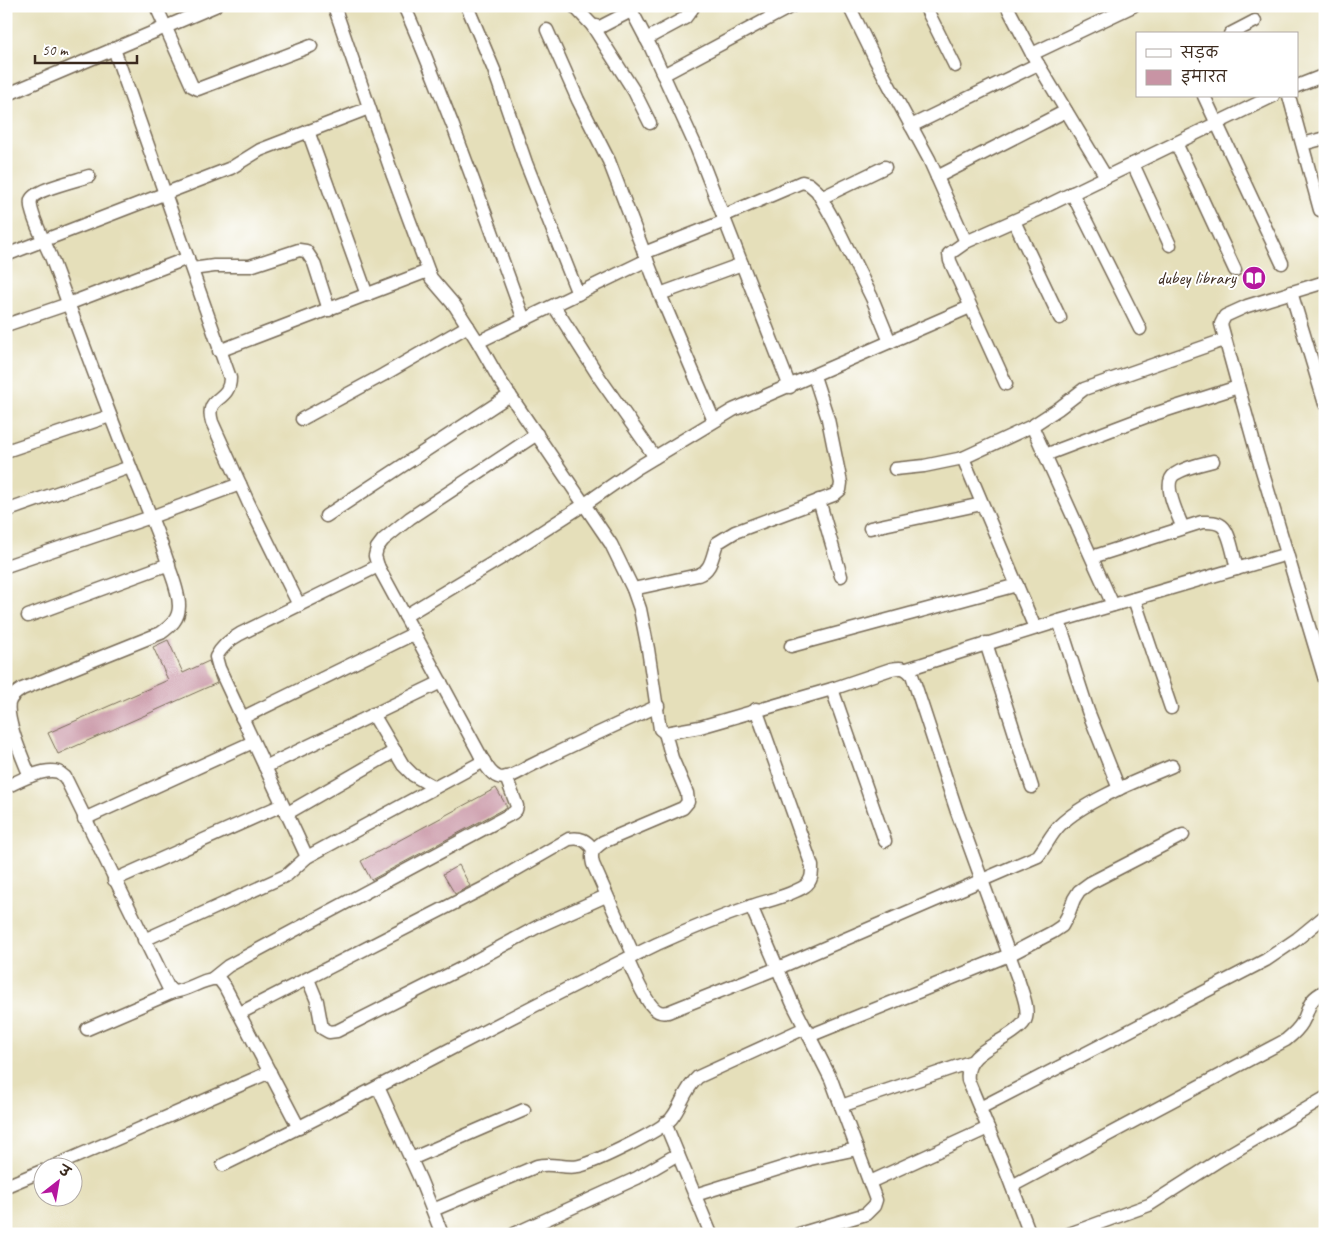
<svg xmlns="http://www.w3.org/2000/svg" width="1331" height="1240" font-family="Caveat,'Playpen Sans Deva',sans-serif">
  <rect width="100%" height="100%" fill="#fff"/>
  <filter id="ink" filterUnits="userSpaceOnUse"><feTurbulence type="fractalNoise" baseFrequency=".02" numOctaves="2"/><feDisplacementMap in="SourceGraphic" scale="10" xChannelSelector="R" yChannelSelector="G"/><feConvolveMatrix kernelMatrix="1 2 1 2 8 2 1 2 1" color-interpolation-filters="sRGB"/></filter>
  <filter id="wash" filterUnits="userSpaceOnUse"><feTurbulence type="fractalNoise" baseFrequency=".0096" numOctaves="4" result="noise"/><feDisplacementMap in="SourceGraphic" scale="20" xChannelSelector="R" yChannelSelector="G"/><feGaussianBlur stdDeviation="1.12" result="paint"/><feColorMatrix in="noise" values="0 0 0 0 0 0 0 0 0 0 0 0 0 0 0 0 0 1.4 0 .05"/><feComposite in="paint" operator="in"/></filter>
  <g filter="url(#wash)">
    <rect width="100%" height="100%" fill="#e5dfba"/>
    <g id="blocks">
      <g fill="#c894a4">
        <polygon points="168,640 183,673 209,661 217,683 58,754 48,733 168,680 153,647"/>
        <polygon points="496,788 507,807 371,880 361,861"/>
        <polygon points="459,865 470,886 455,894 443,874"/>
      </g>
    </g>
  </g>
  <g filter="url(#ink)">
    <use href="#blocks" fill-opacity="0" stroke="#766955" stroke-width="1"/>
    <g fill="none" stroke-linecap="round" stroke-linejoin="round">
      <g stroke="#766955" stroke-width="15">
        <g id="street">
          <polyline points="156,6 192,86 198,89 311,46"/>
          <path d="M334 6 393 176 431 278 455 306 478 342 499 379 611 544 633 589 640 609 648 649 660 729 665 733 700 727 832 689 891 669C901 667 905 667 912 675L957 812 1018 979C1021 990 1029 1007 1026 1018 1025 1023 1020 1027 1016 1030 998 1045 964 1053 968 1080L1004 1166 1030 1234"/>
          <path d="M404 6C422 45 437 86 453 126 477 191 501 255 524 320"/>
          <polyline points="467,6 494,70 526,163 578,294"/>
          <polyline points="574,6 592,25 600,27 631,11"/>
          <polyline points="629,6 651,48 697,149 790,387"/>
          <polyline points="849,6 876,61 929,159 966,242"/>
          <polyline points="925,6 955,66"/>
          <polyline points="1007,6 1032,54 1106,177"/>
          <polyline points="592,25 634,91 650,123"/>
          <polyline points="547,30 578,100 609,161 660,294 714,421"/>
          <polyline points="1230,34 1255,21"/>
          <polyline points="646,39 685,18 692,9 691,6"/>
          <path d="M114 49 230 378C230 403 204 395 212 422L249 504 299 605"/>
          <polyline points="1032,54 1133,6"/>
          <polyline points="663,75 792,6"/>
          <polyline points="1297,86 1325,75"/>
          <polyline points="6,95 215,6"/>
          <polyline points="1204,96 1282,263"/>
          <polyline points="1289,96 1320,210"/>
          <polyline points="911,126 1038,64"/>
          <polyline points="308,131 367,295"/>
          <polyline points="1176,143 1235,270"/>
          <polyline points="1303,144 1325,138"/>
          <polyline points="1133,164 1170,245"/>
          <polyline points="937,177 1066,111"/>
          <polyline points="1072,193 1140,329"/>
          <polyline points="821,198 885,167"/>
          <polyline points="723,216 802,182 809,184 817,191 834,221 872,298 890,342"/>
          <polyline points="1014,221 1060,318"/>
          <polyline points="644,253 725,221"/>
          <polyline points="6,255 231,168 260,150 369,108"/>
          <polyline points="192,269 214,266 250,266 299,250 306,251 314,263 329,310"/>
          <polyline points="1325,282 1247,306 1225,316 1221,324 1255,447 1325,680"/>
          <polyline points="1291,292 1325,404"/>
          <polyline points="660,294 742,264"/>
          <polyline points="554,306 601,380 655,457"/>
          <polyline points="6,325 68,304 188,258"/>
          <polyline points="478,342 647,260"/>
          <polyline points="219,351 428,271"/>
          <polyline points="1006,384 950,261 949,254 966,242 1040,209 1273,96"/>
          <polyline points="302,419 383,375 468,326"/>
          <polyline points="1032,426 1113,605"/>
          <path d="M537 434 410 518 383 540 377 548 375 556 378 566 477 749C482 758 488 773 498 777 507 781 522 770 530 766 572 745 615 725 658 706"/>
          <polyline points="6,451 110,416"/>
          <polyline points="1045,455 1148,416 1238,387"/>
          <polyline points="963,458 1035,628"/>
          <polyline points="895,469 924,466 963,458 1032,426 1058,409 1084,389 1224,340"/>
          <polyline points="819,500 841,576"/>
          <polyline points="6,511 130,467"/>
          <polyline points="326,516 510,395"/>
          <polyline points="870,528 982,504"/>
          <path d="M1183 528C1178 515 1161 483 1175 474 1186 467 1201 464 1213 461"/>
          <path d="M1092 557 1202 522C1208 522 1216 521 1222 526 1230 532 1234 558 1237 569"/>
          <polyline points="6,566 151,517 240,484"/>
          <path d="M633 589 698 575C712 570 712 556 717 543L735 532 834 495 840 490 841 483 828 419 814 376"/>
          <polyline points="1134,599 1171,708"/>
          <polyline points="28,616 169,564"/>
          <polyline points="405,616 506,555 585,504 637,468 733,410 970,307"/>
          <polyline points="1059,621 1088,711 1119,789"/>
          <polyline points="986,643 1032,787"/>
          <polyline points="791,646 1017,585"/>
          <polyline points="907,669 1059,621 1287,554"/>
          <polyline points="832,689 885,841"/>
          <polyline points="373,714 403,765 413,775 434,787"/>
          <polyline points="242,718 415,633"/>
          <polyline points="265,767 441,682"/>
          <path d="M30 776C23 760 6 720 9 703 11 696 16 693 22 689L161 633C171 626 179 619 179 606 179 594 174 581 170 570 161 539 148 510 136 481 106 407 79 332 51 257 46 245 28 211 31 200 33 190 78 180 89 176"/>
          <path d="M6 787C18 781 45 767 58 772 61 773 62 775 65 777L168 987 173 992C189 991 204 977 219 979L225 987 299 1128"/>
          <polyline points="286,814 395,751"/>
          <polyline points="84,819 253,742"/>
          <path d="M307 857 219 668 216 657C222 646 229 640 240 634L378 566"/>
          <polyline points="114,880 282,805"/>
          <polyline points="751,906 792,1002 831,1079 876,1200 874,1206 866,1214 799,1234"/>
          <polyline points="144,940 287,875 307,857 484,761"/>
          <path d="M634 956 593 864C590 852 593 849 603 842L683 808 688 802 687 793 672 758 665 733"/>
          <path d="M627 959C633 971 647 1009 660 1012 663 1013 666 1012 668 1012L778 968 1038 856C1046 846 1051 834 1060 825 1086 800 1139 780 1172 766"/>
          <polyline points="213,978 228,966 513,813 516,810 517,806 506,777"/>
          <polyline points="308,979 317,1001 322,1028 329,1032 337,1031 460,969 539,926 606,896"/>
          <path d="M240 1013 484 888 569 839C581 837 586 840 593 849"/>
          <polyline points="87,1029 173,992"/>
          <polyline points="809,1036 1009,955 1053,932 1062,926 1068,915 1074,899 1079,891 1090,883 1183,835"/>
          <polyline points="378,1087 420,1179 442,1234"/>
          <polyline points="841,1106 970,1062"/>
          <polyline points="980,1108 1266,960 1297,939 1325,916"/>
          <polyline points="665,1123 711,1234"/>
          <polyline points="411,1159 524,1110"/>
          <path d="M223 1165C369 1094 511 1015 657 944 688 930 720 917 752 906 769 900 790 896 805 886 812 881 812 874 812 866L756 709"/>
          <polyline points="50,1168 270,1072"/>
          <polyline points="870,1182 988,1128"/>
          <polyline points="6,1186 42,1171"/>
          <path d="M1012 1186 1286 1040C1292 1035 1298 1030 1302 1023 1311 1007 1306 1001 1325 991"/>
          <polyline points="695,1195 810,1159 857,1149"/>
          <path d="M433 1210 537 1166C551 1162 565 1169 579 1166 596 1162 660 1131 671 1119 682 1106 683 1091 698 1077L805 1028"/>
          <polyline points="514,1234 637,1178 678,1154"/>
          <polyline points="1069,1234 1149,1205 1221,1159 1325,1098"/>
        </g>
      </g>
      <use href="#street" stroke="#fff" stroke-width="12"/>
    </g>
  </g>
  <defs>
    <g id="library-disc" transform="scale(1.25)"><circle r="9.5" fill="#b5179e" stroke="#fff"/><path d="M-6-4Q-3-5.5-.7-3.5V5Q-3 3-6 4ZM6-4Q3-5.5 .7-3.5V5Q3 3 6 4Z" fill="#fff"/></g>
  </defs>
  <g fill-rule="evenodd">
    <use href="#library-disc" x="1254" y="278"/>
  </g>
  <g text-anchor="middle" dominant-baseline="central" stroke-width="4" stroke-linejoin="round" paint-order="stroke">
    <g font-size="18" fill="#3b2a1e" stroke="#fff" text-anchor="end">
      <text x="1236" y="278">dubey library</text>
    </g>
  </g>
  <rect width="1331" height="1240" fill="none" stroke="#fff" stroke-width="25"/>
  <rect x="1136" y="32" width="162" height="65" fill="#ffffff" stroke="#b1aaa5"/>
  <rect x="1146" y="49" width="25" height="8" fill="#ffffff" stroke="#b1aaa5"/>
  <text x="1181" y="58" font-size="15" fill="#3b2a1e">सड़क</text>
  <rect x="1146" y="70" width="25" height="15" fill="#c894a4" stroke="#b1aaa5"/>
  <text x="1181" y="82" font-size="15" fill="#3b2a1e">इमारत</text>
  <g transform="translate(58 1182) rotate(31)"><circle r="24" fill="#ffffff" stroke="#b1aaa5"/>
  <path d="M0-4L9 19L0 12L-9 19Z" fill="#b5179e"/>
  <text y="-8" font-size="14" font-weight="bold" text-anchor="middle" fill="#3b2a1e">उ</text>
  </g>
  <path d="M35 55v8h102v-8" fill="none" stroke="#3b2a1e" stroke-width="2.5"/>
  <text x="42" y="55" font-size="15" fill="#3b2a1e" stroke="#ffffff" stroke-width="4" paint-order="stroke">50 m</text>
</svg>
